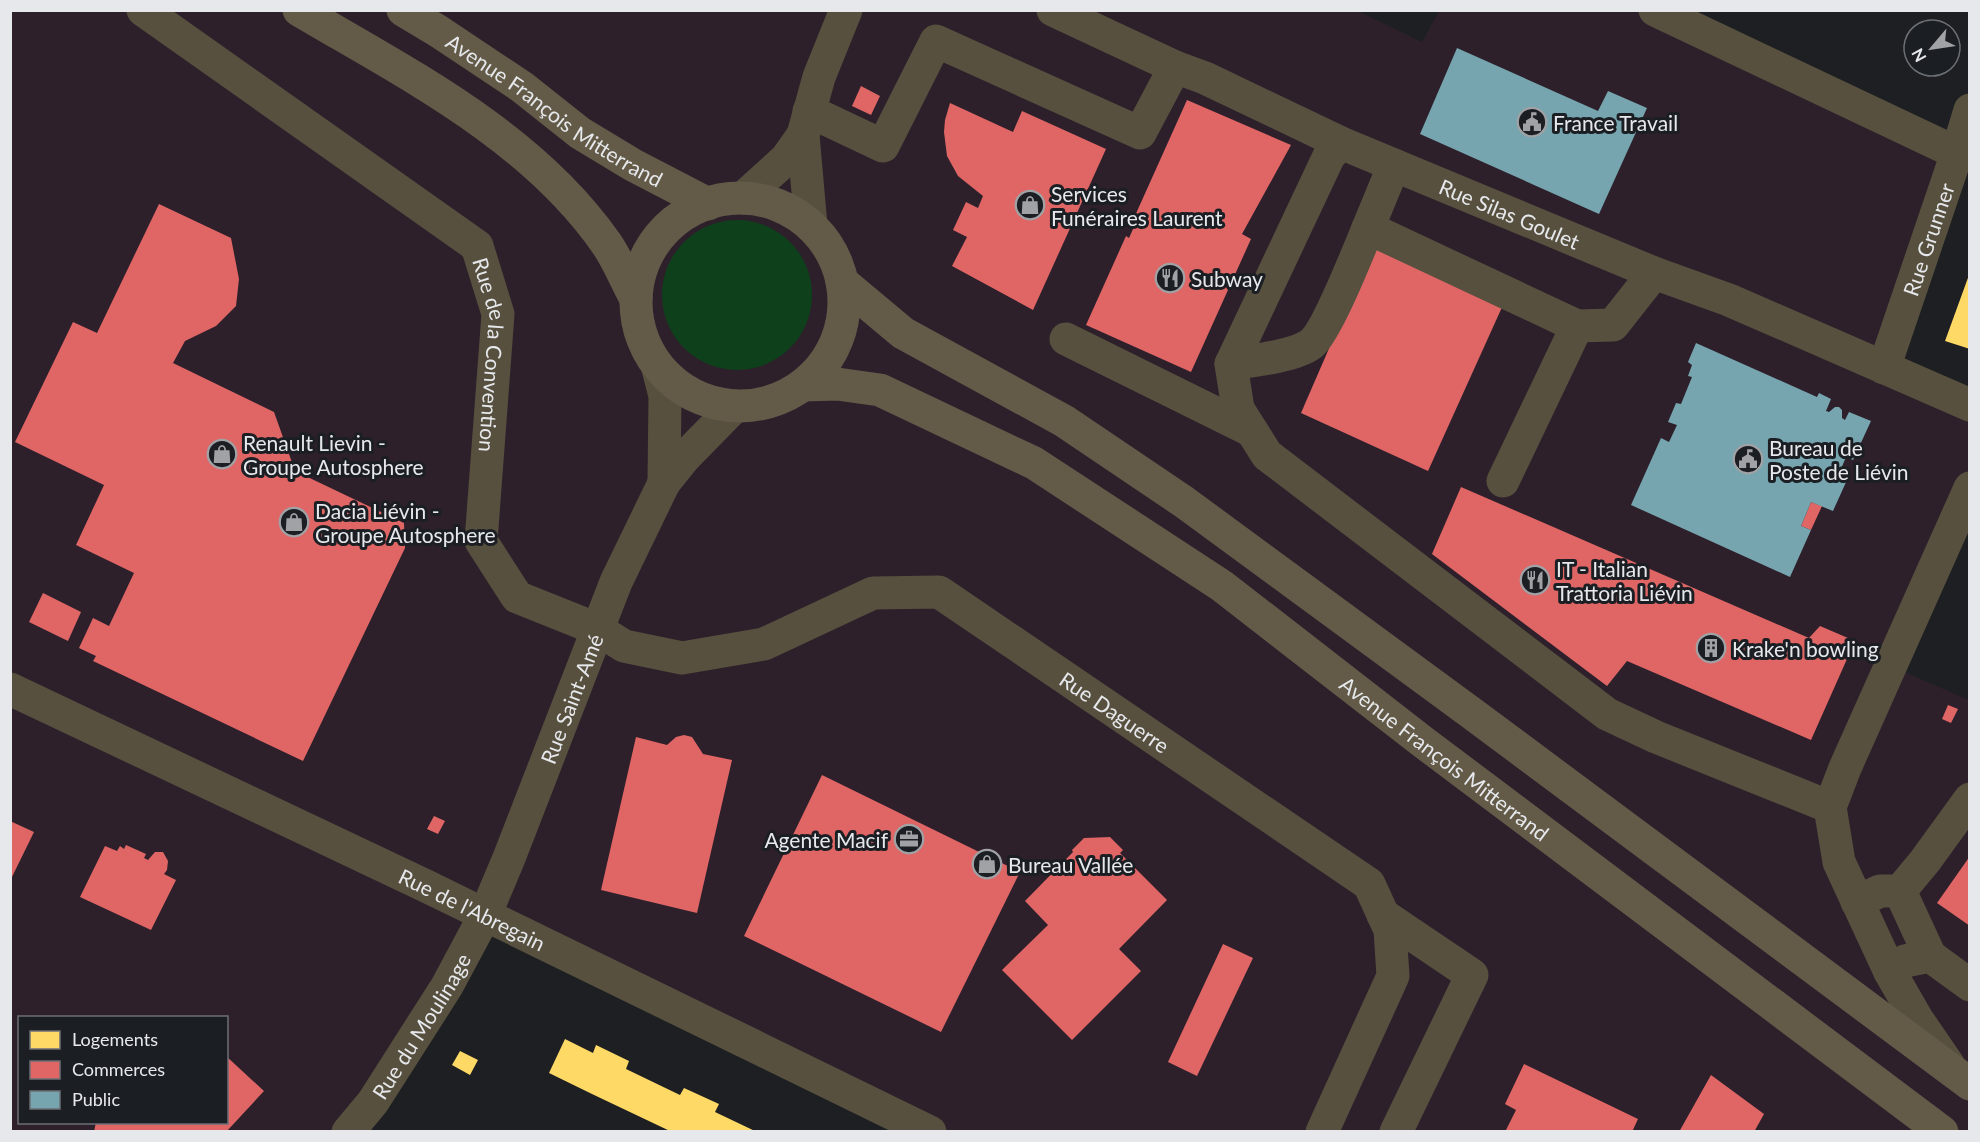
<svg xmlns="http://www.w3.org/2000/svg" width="1980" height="1142" font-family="Lato,sans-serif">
  <rect width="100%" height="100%" fill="#1d1f22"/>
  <path fill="#2d202b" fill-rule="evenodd" d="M1356 10 1422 42 1439 11H1655L1957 153 1884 368 1969 405V488L1891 666 1969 700V1131H930L485 915 348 1131H11L10 11ZM20 1018H226V1122H20Z"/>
  <circle fill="#0d401b" cx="737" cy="295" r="75"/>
  <g fill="#ffd966">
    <polygon points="1969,275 1970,275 1970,349 1945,341"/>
    <polygon points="565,1039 593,1053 596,1045 629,1061 626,1069 680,1095 684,1088 719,1104 715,1112 757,1132 672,1132 592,1094 549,1073"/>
    <polygon points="460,1051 478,1060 470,1075 452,1065"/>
  </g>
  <g fill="#e06666">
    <polygon points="861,86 880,96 871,115 852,106"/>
    <polygon points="1187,100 1291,145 1242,234 1251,239 1191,372 1086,325 1126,236 1129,238 1138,218 1134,218"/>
    <polygon points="950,103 1013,132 1022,111 1106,149 1033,310 952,266 967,237 953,230 966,202 978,208 983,196 958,176 947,156 944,132 945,120"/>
    <polygon points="159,204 231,238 239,279 236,306 216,326 185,341 173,363 274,412 295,471 404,523 405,548 303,761 93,661 96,656 79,648 93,618 109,626 134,573 76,545 104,485 15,442 73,322 97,333"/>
    <polygon points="1373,247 1503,305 1428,471 1301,413"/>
    <polygon points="1461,487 1809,638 1820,626 1855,641 1811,740 1627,661 1607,686 1432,554"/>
    <polygon points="1811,502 1822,506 1811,530 1801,526"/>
    <polygon points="43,593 81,612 68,641 29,622"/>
    <polygon points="1948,705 1958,709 1951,723 1942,719"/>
    <polygon points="684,735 692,737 703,754 732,760 697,913 601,890 636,737 667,745 676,737"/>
    <polygon points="822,775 1020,872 941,1032 744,936"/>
    <polygon points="434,816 445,821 438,834 427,829"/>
    <polygon points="10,821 34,832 10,881"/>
    <polygon points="1110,837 1123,850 1120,853 1167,900 1119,949 1141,971 1072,1040 1002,970 1048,925 1025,901 1073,852 1072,850 1084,838"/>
    <polygon points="126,845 146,854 144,858 148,860 155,852 163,852 168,861 167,870 164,874 176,880 151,930 80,897 105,846 117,851 120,846 124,849"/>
    <polygon points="1970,856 1970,926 1937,903"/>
    <polygon points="1223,944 1253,958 1197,1076 1168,1062"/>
    <polygon points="226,1056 264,1091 226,1132 94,1132 96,1122 226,1122"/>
    <polygon points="1524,1064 1638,1119 1632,1132 1505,1132 1516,1110 1505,1104"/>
    <polygon points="1711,1075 1764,1114 1754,1132 1679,1132"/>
  </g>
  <g fill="#76a5af">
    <polygon points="1457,48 1598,111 1608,91 1647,108 1599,214 1420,134"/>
    <polygon points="1696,343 1817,397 1819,393 1831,399 1826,411 1829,412 1835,407 1839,407 1842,410 1842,418 1845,420 1849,412 1871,421 1853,460 1846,457 1838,476 1847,480 1833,511 1811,502 1801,526 1811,530 1790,577 1631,505 1661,438 1669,442 1677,425 1668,422 1676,403 1681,404 1692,377 1688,376 1692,365 1688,362"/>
  </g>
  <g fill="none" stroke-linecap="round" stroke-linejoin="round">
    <g stroke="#57503e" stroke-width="33">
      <path id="s1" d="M143 10 477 246 498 314 481 541 517 597 597 629 624 646 682 658 764 644 873 593 939 592 1369 884 1390 930 1393 976 1322 1132"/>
      <path id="s2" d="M1053 10 1175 67 1205 78 1341 143 1654 273 1729 300 1970 405"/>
      <polyline points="1655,10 1957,153"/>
      <polyline points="809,111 883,146 936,41 1140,133 1175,67"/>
      <polyline points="1341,143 1329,156 1231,364 1238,409 1267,455 1607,714 1656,737 1830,807"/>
      <polyline points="1394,165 1368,228 1577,326 1613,325 1654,273"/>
      <polyline points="743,198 786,159 803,135"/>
      <polyline points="811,226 803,135 819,77 846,10"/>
      <polyline points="1066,339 1252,431"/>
      <path d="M1231 364C1252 361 1295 356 1311 344 1326 333 1359 250 1368 228"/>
      <polyline points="657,365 665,396 664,483"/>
      <path id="s3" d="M1884 368 1957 153 1970 110"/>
      <polyline points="1503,481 1577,326"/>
      <path id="s4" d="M10 689 426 886 930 1132"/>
      <polyline points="1900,891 1930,956"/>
      <polyline points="1857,902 1880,891 1900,891 1925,861 1970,799"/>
      <polyline points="1383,915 1472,975 1396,1132"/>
      <polyline points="1890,972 1905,961 1930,956 1970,985"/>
      <polyline points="1948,1064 1917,1019 1890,972 1839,862 1830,807 1845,768 1970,488"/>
      <path id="s5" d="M348 1132 373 1102 447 986 485 915 509 858 616 582 664 483 685 457 734 407"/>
    </g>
    <g stroke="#635b48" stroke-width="33">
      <path d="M299 10C409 75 531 136 606 243 618 260 626 281 636 299"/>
      <path id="s6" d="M403 10 438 31 522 87 580 133 633 165 708 204"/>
      <circle cx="740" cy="302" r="104"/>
      <polyline points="842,282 903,333 1064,421 1184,502 1470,712 1970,1084"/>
      <path id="s7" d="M803 385 837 384 880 390 1034 463 1222 586 1423 742 1942 1132"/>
    </g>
  </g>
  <defs>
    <g id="civic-ring" transform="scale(1.5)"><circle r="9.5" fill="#1b1f24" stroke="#a0a2a5" stroke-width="1.5"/><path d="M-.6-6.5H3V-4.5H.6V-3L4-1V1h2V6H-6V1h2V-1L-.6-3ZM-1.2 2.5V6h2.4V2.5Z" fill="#a0a2a5"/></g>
    <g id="shop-ring" transform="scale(1.5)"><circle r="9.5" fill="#1b1f24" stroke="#a0a2a5" stroke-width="1.5"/><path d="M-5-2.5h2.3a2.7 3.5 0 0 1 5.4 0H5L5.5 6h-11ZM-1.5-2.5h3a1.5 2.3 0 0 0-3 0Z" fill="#a0a2a5"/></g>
    <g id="restaurant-ring" transform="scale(1.5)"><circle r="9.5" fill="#1b1f24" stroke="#a0a2a5" stroke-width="1.5"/><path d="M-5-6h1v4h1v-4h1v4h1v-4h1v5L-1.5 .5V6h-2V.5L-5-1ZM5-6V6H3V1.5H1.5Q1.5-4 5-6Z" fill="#a0a2a5"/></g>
    <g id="building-ring" transform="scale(1.5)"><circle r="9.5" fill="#1b1f24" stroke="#a0a2a5" stroke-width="1.5"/><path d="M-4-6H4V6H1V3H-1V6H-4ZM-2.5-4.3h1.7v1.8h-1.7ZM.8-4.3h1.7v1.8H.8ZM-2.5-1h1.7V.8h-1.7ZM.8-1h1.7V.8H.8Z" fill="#a0a2a5"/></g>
    <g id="office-ring" transform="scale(1.5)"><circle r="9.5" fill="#1b1f24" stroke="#a0a2a5" stroke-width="1.5"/><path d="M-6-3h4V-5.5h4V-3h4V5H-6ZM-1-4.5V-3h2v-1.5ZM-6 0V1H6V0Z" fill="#a0a2a5"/></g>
  </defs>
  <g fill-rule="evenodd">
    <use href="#civic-ring" x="1532" y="122"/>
    <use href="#shop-ring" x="1030" y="205"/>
    <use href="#restaurant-ring" x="1170" y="278"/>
    <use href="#shop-ring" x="222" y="454"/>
    <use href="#civic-ring" x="1748" y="459"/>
    <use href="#shop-ring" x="294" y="522"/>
    <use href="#restaurant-ring" x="1535" y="580"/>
    <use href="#building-ring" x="1711" y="648"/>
    <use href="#office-ring" x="909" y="839"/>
    <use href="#shop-ring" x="987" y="864"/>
  </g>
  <g text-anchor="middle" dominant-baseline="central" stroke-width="6" stroke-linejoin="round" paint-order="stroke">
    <g font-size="21" fill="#e6e8ec" stroke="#1b1f24">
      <text stroke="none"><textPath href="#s6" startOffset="182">Avenue François Mitterrand</textPath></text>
      <text stroke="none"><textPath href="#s2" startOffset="500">Rue Silas Goulet</textPath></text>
      <text stroke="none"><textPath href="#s3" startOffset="136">Rue Grunner</textPath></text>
      <text stroke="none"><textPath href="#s1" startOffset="520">Rue de la Convention</textPath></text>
      <text stroke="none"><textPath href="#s5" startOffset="490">Rue Saint-Amé</textPath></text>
      <text stroke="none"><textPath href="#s1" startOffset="1434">Rue Daguerre</textPath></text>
      <text stroke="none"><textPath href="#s7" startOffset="754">Avenue François Mitterrand</textPath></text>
      <text stroke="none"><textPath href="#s4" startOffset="512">Rue de l'Abregain</textPath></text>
      <text stroke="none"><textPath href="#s5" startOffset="129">Rue du Moulinage</textPath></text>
    </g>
    <g font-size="21" fill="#e6e8ec" stroke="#1b1f24" text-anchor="start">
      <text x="1553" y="122">France Travail</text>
      <text x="1051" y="193">Services<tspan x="1051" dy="24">Funéraires Laurent</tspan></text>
      <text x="1191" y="278">Subway</text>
      <text x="243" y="442">Renault Lievin -<tspan x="243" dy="24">Groupe Autosphere</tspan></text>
      <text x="1769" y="447">Bureau de<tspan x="1769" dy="24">Poste de Liévin</tspan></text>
      <text x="315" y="510">Dacia Liévin -<tspan x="315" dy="24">Groupe Autosphere</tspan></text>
      <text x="1556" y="568">IT - Italian<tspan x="1556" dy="24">Trattoria Liévin</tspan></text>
      <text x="1732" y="648">Krake'n bowling</text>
      <text x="888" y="839" text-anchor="end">Agente Macif</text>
      <text x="1008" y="864">Bureau Vallée</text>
    </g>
  </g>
  <rect width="1980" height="1142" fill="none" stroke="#e6e8ec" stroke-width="24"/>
  <rect x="18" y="1016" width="210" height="108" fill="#1b1f24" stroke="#6c6f74" stroke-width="1.5"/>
  <rect x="30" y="1031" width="30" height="18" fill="#ffd966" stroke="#6c6f74" stroke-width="1.5"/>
  <text x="72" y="1046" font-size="18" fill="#e6e8ec">Logements</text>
  <rect x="30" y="1061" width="30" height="18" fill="#e06666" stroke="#6c6f74" stroke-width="1.5"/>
  <text x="72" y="1076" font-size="18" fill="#e6e8ec">Commerces</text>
  <rect x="30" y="1091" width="30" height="18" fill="#76a5af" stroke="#6c6f74" stroke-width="1.5"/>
  <text x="72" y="1106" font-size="18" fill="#e6e8ec">Public</text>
  <g transform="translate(1932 48) rotate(241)"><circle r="28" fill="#1b1f24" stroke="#6c6f74" stroke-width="1.5"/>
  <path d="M0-4.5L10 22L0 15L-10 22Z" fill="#a0a2a5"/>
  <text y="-9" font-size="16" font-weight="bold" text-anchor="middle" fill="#e6e8ec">N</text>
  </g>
</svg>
